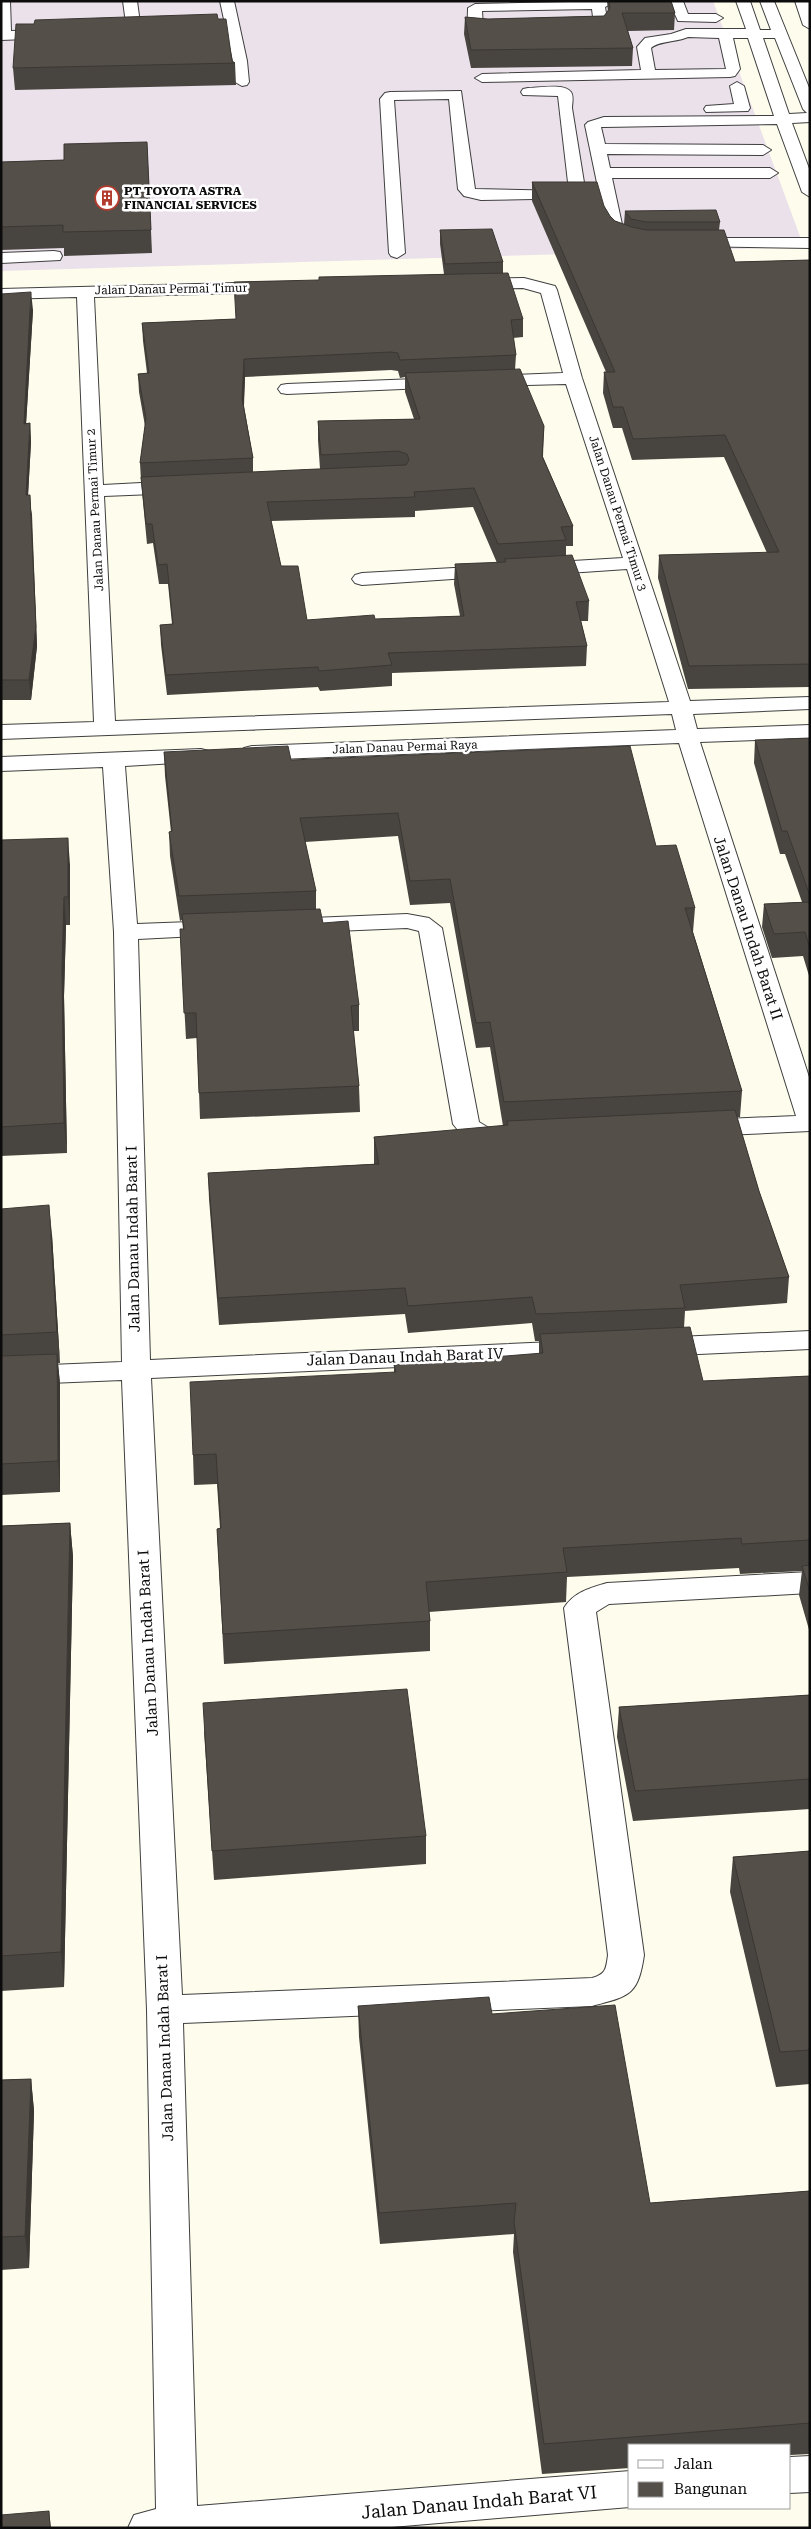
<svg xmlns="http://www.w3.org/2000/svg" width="811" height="2529" font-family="'Roboto Serif',serif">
  <rect width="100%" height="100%" fill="#fefded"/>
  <polygon fill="#ebe1ea" points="1,1 713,1 804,247 1,271"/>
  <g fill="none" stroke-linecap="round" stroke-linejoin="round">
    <g stroke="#3f3f3f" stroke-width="2">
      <g id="minor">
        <polygon points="1,1 10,1 11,31 53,30 60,34 53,38 1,40"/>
        <polygon points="123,1 137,1 141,31 139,34 129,34 127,31"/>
        <polygon points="220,1 234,1 247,61 249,82 247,85 242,86 235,82 233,61"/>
        <path d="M617 1 605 7 608 26 604 32C595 34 574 38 568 30L575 26 594 25 592 9 482 11 483 27 507 28 509 31 507 34C498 36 473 39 469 28 467 23 468 14 468 8L475 4Z"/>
        <polygon points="669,1 683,1 688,14 716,14 723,18 716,22 678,21"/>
        <path d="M736 1H750L760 30H771L760 1H774L810 90V122L792 123 810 171V197L802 192 777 124 604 127H601L605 144 763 145 771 150 763 155 607 154 610 168H770L778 173 770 178H612L623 229 644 242 636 247 619 242 607 231 585 125 588 122 604 117 774 116 748 38H733L740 69 735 76 730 77 482 82 475 78 482 74 641 70 637 47 645 38 671 34 686 29H746ZM688 37 719 38 726 69 655 70 651 48C658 41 678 42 688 37ZM763 38H775L803 109 807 113 789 114Z"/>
        <polygon points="795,1 809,1 810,29 803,25"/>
        <polygon points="737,82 744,86 750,108 748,111 706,112 704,109 706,106 734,104 730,86"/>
        <path d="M528 88C538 88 564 83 571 92 574 96 572 104 572 108L586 195 584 198 481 200 464 196 458 189 449 99 394 100 405 253 397 258 391 256 389 253 380 99 385 93 390 92 461 91 475 189 569 191 558 96 523 95 521 92 523 89Z"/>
        <polygon points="692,238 810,238 810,248 686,246 684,243 686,240"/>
        <polygon points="54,251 60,252 62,256 60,260 1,263 1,253"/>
        <polygon points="524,278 555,286 557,290 582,378 690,701 810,697 810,709 693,714 697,729 810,725 810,738 700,742 810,1080 810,1131 702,1136 693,1134 689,1128 693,1122 702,1120 796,1116 679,743 252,760 244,758 241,753 244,748 252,746 676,730 672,714 1,739 1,725 94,722 77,297 1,299 1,289 272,282 278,283 280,287 278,291 272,292 94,297 103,485 179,481 186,483 189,487 186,491 179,493 104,496 115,721 669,702 627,569 539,575 532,573 529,569 532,565 539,563 623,558 566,384 487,386 481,385 478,381 481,377 487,376 563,373 541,293 523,288 473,289 467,288 465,284 467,280 473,279"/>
        <polygon points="442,378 448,379 451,383 448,387 287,394 281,393 278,389 281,385 287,384"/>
        <polygon points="491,566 498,568 501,572 498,576 362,585 355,583 352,579 355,575 362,573"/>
        <path d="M201 749 209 751 212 756 209 761 125 766 137 924 217 921 225 923 229 928 225 933 217 935 138 939 150 1360 576 1341 586 1344 590 1350 586 1356 576 1359 151 1378 182 1995 592 1978C606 1974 606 1969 608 1955L564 1608C574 1592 590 1588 607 1583L810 1572V1593L609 1604 596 1612 644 1955C638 1996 629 1996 592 2006L183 2023 197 2506 630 2471V2507L380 2528H128L134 2515 156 2509 147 2010 122 1380 1 1385V1367L122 1362 114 932 103 767 1 771V757Z"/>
        <path d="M407 914 429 918 442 928 479 1122 489 1128 513 1131 517 1137 513 1143C492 1148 466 1143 453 1124L419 931 407 928 312 932 304 930 300 925 304 920 312 918Z"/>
        <polygon points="810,1331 810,1349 656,1356 646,1353 642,1347 646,1341 656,1338"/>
        <polygon points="810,2456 810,2492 790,2493 790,2457"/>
      </g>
    </g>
    <use href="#minor" fill="#fff" fill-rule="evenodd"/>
  </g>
  <g fill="#48443f" fill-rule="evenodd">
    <polygon points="607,1 671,1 675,13 674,30 628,31 633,48 632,66 471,68 464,34 465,17 488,19 604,16 608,12"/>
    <polygon points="218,19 232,61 235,63 236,85 15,90 13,68"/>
    <polygon points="147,142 152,253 64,256 64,248 1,250 1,162 64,160"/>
    <polygon points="532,182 604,206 610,216 615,221 624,224 625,211 720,222 719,230 735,262 810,260 810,687 688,689 658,578 659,555 767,553 724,457 632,460 622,428 613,428 603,393 604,372 606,372 532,201"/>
    <path d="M440 230 503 262V273L523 319V337L513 338 516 355 515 370 544 426 543 457 573 526V546H566V555L589 601 588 621H581L587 646 586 666 392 673V686L320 691 318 687 167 695 161 645 160 625 172 624 168 584H159L153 543 147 544 141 481 140 463 145 426 139 392 138 374 147 373 143 341 142 323 236 319 319 280 444 274 440 244ZM391 370 398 371 400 378 405 377V392L414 419 318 421V440L320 469 253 472V458L244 406 245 377ZM473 507 497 563 455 564 454 584 460 616 375 619 307 620 281 566 271 521 415 517V511Z"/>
    <polygon points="1,294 33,310 26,423 30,423 31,442 28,495 32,514 37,646 31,700 1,700"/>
    <polygon points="810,738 810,979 803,956 772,958 762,927 764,904 802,902 785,854 780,854 754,763 755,740"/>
    <polygon points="164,752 291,760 656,846 695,908 693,932 742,1091 740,1117 737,1117 759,1191 789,1277 787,1303 685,1311 684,1328 703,1381 810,1376 810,1633 799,1595 802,1571 740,1574 739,1568 567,1577 566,1602 429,1612 430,1621 430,1651 224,1664 217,1529 220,1528 217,1484 194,1485 193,1455 394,1372 394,1365 539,1354 539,1341 535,1341 532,1323 408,1333 405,1314 219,1325 209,1199 208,1173 374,1164 374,1137 503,1126 490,1047 476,1048 450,903 410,905 398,836 305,842 316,891 316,909 359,1005 359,1031 353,1031 359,1086 360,1112 200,1119 197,1038 186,1039 180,929 183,929 182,920 180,921 170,856 169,832 171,832 165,776"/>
    <polygon points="1,840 70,865 70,925 66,925 64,996 67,1153 1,1156"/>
    <polygon points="1,1209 52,1235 60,1363 58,1363 60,1384 60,1492 1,1495"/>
    <polygon points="70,1523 73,1557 64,1987 1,1991 1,1526"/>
    <polygon points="810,1695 810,1809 633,1821 617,1737 619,1707"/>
    <polygon points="204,1731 426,1836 426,1864 214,1880"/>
    <polygon points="810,1851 810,2084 776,2087 730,1892 733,1857"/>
    <polygon points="358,2006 492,2014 650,2203 810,2191 810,2454 790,2455 790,2445 630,2445 630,2468 542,2474 513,2252 514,2234 380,2244 359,2037"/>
    <polygon points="31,2079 34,2111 29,2268 1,2270 1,2080"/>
  </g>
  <g fill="#3b3733">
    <polygon points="31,292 33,310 25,442 24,424"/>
    <polygon points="244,359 245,377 243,417 242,399"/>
    <polygon points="30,423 31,442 27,514 26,495"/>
    <polygon points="30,495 37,646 31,700 29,680"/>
    <polygon points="68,838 70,865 70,925 68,897"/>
    <polygon points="64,897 66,925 64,996 67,1153 64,1123 62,968"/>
    <polygon points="49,1205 52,1235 60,1363 57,1332"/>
    <polygon points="57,1354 60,1384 60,1492 58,1461"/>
    <polygon points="70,1523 73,1557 64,1987 61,1952"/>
    <polygon points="31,2079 34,2111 29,2268 25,2236"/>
    <polygon points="49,2511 51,2528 50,2528"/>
  </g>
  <g fill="#544f49" stroke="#3b3733">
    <polygon points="609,1 671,1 675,13 622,13 633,48 471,50 465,17 488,19 604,16 610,8"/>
    <polygon points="217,14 218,19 226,19 232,61 235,63 13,68 16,24 34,24 35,20"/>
    <polygon points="147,142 151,230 63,232 63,225 1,227 1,162 64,160 64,144"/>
    <polygon points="532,182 597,182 604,206 610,216 615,221 632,227 646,230 724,230 735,262 810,260 810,664 689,666 659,555 779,552 725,435 633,439 623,407 613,407 604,372 615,372"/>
    <polygon points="716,210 720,222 646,222 631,219 625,211"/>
    <polygon points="492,229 503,262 445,264 440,230"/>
    <polygon points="508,273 523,319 511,320 516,355 400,360 398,353 391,352 244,359 242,399 253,458 140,463 146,418 138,374 149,373 142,323 236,319 234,282 319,280 319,277"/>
    <polygon points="31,292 24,424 30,423 26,495 30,495 36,626 29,680 1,680 1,294"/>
    <polygon points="520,369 544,426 542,456 573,526 561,527 566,540 498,544 474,488 414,492 415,497 267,502 281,566 298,566 307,620 374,615 375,619 464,616 455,564 506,562 504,559 572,555 589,601 576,602 587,646 388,653 392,665 319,671 318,667 166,675 160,625 173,624 167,564 158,565 152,524 146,524 141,477 406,465 409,460 407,454 398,451 321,455 318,421 420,419 405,373"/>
    <polygon points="810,738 810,896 787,831 782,831 755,740"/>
    <polygon points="288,746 291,760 630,746 656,846 676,845 695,908 685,908 742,1091 504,1102 490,1022 476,1023 450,879 410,881 398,813 300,818 316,891 179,896 169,832 172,831 164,752"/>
    <polygon points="68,838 68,897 64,897 62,968 64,1123 1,1127 1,840"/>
    <polygon points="810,902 810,949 805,932 774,934 764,904"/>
    <polygon points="320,909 323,923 348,921 359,1005 351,1006 359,1086 199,1093 196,1013 184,1013 180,929 184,929 182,914"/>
    <polygon points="735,1110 759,1191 789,1277 680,1285 685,1308 536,1314 532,1297 408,1306 405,1288 218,1298 208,1173 379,1164 374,1137 508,1125 507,1121"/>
    <polygon points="49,1205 57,1332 1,1335 1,1209"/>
    <polygon points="690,1327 703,1381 810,1376 810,1540 742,1544 741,1538 563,1548 567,1572 426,1582 430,1621 223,1634 217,1529 221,1528 216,1454 193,1455 190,1382 396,1372 394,1365 543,1353 540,1334"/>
    <polygon points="57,1354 58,1461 1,1464 1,1356"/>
    <polygon points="70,1523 61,1952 1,1956 1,1526"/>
    <polygon points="810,1565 810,1592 802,1566"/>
    <polygon points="407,1689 426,1836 212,1851 203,1703"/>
    <polygon points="810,1695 810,1779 635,1791 619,1707"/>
    <polygon points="810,1851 810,2050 780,2052 733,1857"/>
    <polygon points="489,1997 492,2014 615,2005 650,2203 810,2191 810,2423 544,2444 514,2222 516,2203 379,2213 358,2006"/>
    <polygon points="31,2079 25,2236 1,2237 1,2080"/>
    <polygon points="49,2511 50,2528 1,2528 1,2515"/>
  </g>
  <defs>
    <g id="building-ring" transform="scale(1.25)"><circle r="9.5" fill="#fff" stroke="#b23b2e" stroke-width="1.5"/><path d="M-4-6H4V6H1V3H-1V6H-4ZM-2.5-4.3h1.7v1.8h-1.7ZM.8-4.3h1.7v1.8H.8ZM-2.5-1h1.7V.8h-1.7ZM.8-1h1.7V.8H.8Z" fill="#b23b2e"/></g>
  </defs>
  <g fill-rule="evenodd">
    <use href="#building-ring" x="107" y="198"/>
  </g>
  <g text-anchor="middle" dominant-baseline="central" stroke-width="5" stroke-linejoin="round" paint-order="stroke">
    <g font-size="12" font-weight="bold" fill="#0c0c0c" stroke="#fff" text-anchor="start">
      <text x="124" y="191">PT TOYOTA ASTRA<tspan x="124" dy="14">FINANCIAL SERVICES</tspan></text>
    </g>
    <g font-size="12" fill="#0c0c0c" stroke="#fff">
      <text transform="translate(171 289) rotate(-1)">Jalan Danau Permai Timur</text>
      <text transform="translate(95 510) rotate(-93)">Jalan Danau Permai Timur 2</text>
      <text transform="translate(618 513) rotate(72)">Jalan Danau Permai Timur 3</text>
      <text transform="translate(405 747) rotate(-2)">Jalan Danau Permai Raya</text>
    </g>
    <g font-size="15" fill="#0c0c0c" stroke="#fff">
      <text transform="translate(748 928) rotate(72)">Jalan Danau Indah Barat II</text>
      <text transform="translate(133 1239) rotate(-91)">Jalan Danau Indah Barat I</text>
      <text transform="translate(405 1357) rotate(-2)">Jalan Danau Indah Barat IV</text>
      <text transform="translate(148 1643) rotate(-93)">Jalan Danau Indah Barat I</text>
      <text transform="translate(165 2048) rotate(-92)">Jalan Danau Indah Barat I</text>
    </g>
    <g font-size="18" fill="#0c0c0c" stroke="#fff">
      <text transform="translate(479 2502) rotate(-5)">Jalan Danau Indah Barat VI</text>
    </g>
  </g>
  <rect width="811" height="2529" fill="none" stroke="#0c0c0c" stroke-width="5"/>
  <rect x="628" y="2444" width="162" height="65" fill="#ffffff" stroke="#9e9e9e"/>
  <rect x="638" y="2460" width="25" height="8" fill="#ffffff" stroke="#9e9e9e"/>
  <text x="674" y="2469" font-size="15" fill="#0c0c0c">Jalan</text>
  <rect x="638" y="2482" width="25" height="15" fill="#544f49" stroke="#9e9e9e"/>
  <text x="674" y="2494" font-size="15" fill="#0c0c0c">Bangunan</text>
</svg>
